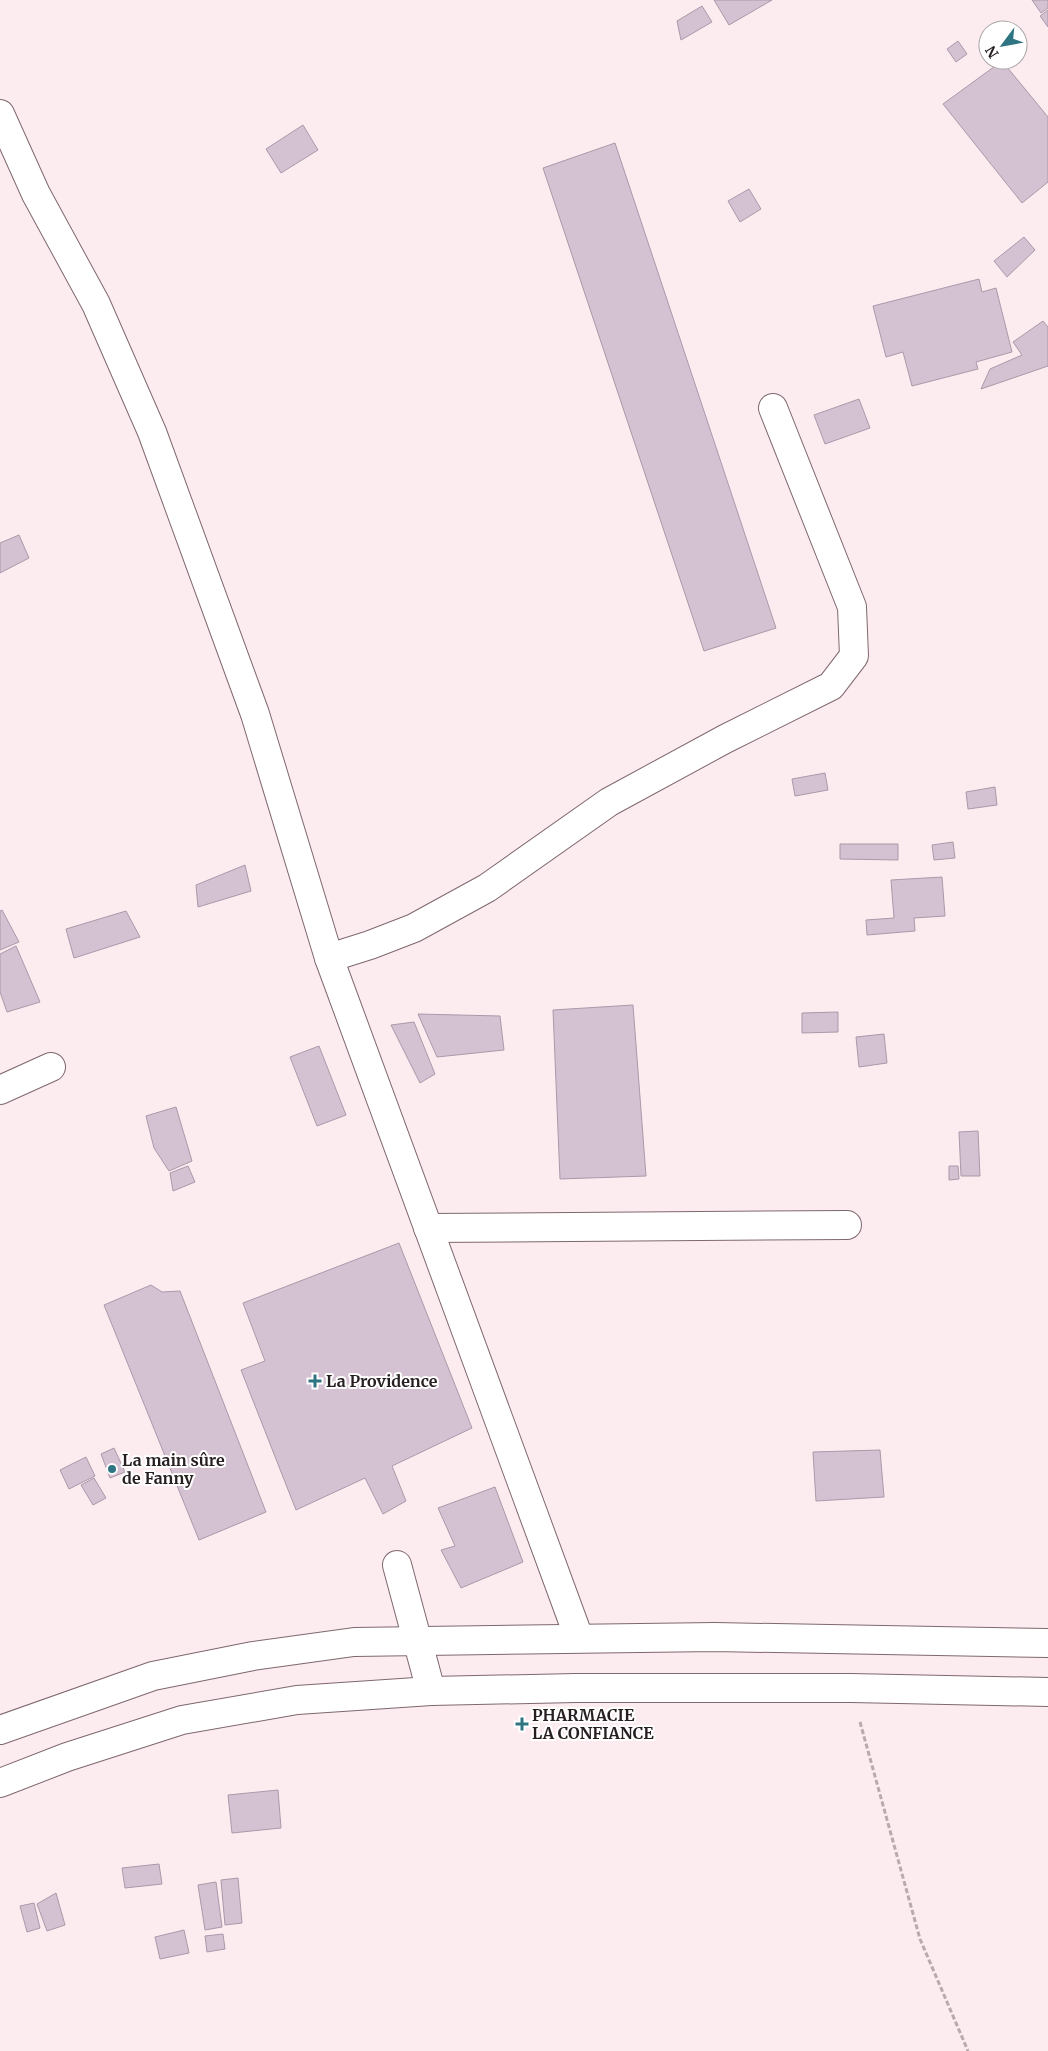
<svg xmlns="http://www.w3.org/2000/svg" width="1048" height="2051" font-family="Merriweather,serif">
  <rect width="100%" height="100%" fill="#fcecf0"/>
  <g fill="#d4c1d1" stroke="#ab98a9">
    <polygon points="714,0 772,0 729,25"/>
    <polygon points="1032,0 1048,0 1048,8 1041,13"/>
    <polygon points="702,6 712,22 681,40 677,21"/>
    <polygon points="1048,10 1048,27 1040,16"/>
    <polygon points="958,41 967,54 956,62 947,49"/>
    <polygon points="1002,61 1048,117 1048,182 1022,203 943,104"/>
    <polygon points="303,125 318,150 281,173 266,149"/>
    <polygon points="615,143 776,628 704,651 543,168"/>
    <polygon points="749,189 761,209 740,222 728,201"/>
    <polygon points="1024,237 1035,250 1007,277 994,261"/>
    <polygon points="979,279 982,292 996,288 1012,352 976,362 978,369 912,386 903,352 886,357 873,306"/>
    <polygon points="1043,321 1048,327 1048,366 981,389 990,369 1022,355 1013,342"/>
    <polygon points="859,399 870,428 825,444 814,415"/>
    <polygon points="19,535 29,558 0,573 0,543"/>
    <polygon points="825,773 828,790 795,796 792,779"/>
    <polygon points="995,787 997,805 968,809 966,792"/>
    <polygon points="953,842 955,858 934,860 932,845"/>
    <polygon points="840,844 898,844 898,860 840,859"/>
    <polygon points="245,865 251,891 198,907 196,885"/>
    <polygon points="942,877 945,916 914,918 915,931 867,935 866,920 894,918 891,880"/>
    <polygon points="2,910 19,942 0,950 0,911"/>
    <polygon points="126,911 140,937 74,958 66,929"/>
    <polygon points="16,946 40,1002 7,1012 0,992 0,954"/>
    <polygon points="633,1005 646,1176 560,1179 553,1010"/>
    <polygon points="838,1012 838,1032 802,1033 802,1013"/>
    <polygon points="418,1014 500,1016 504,1050 437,1057"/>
    <polygon points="414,1022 435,1074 420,1083 391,1025"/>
    <polygon points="884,1034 887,1063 859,1067 856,1037"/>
    <polygon points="319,1046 346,1115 317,1126 290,1057"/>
    <polygon points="176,1107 192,1161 169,1171 154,1148 146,1116"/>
    <polygon points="978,1131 980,1176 961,1176 959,1132"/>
    <polygon points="188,1166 195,1182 173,1191 170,1173"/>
    <polygon points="949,1166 958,1166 959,1179 949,1180"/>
    <polygon points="399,1243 472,1428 392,1466 406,1501 383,1514 365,1478 296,1510 241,1370 265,1361 243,1303"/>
    <polygon points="151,1285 162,1292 180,1291 266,1512 199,1540 104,1305"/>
    <polygon points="114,1448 125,1472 110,1478 101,1454"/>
    <polygon points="880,1450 884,1497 816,1501 813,1452"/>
    <polygon points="86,1457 95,1476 69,1489 60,1470"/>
    <polygon points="94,1478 106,1498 93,1505 81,1485"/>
    <polygon points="495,1487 523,1562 461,1588 441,1550 455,1546 438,1508"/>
    <polygon points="278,1790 281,1828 232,1833 228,1795"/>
    <polygon points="159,1864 162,1884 125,1888 122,1868"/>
    <polygon points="238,1878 242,1923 225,1925 221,1880"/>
    <polygon points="216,1882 222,1927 205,1930 198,1885"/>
    <polygon points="56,1893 65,1925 47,1931 37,1904"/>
    <polygon points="34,1903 40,1928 27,1932 20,1906"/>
    <polygon points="184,1930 189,1953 160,1959 155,1937"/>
    <polygon points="223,1934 225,1949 207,1952 205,1936"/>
  </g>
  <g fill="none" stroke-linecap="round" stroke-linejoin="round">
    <g stroke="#7f676e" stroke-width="30">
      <g id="minor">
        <polyline points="0,114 36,194 96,304 152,432 255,714 329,958 579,1638"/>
        <polyline points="329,958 370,945 414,928 487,888 609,802 725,739 831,686 854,656 852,607 773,408"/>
        <polyline points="0,1090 51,1067"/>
        <polyline points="428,1228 847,1225"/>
        <polyline points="397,1565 431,1691"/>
        <polyline points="0,1730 153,1676 253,1656 354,1642 715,1637 1048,1643"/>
        <polyline points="0,1783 67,1757 182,1720 297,1700 431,1691 576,1688 851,1688 1048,1692"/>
      </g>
    </g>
    <polyline stroke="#b8aaad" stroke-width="3" stroke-dasharray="5 2.5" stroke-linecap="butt" points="860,1722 920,1939 968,2051"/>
    <use href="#minor" stroke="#fff" stroke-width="28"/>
  </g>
  <g fill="#2f7483" stroke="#fff" stroke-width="2">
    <path d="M312.5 1373.5h5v5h5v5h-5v5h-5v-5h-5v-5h5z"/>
    <circle cx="112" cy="1469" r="5"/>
    <path d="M519.5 1716.5h5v5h5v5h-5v5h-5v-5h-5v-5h5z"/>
  </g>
  <g text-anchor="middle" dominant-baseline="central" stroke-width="4" stroke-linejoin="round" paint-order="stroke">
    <g font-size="16" font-weight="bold" fill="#271e20" stroke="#fff" text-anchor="start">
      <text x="326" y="1381">La Providence</text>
      <text x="122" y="1460">La main sûre<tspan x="122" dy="18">de Fanny</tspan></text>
      <text x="532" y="1715">PHARMACIE<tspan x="532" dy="18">LA CONFIANCE</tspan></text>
    </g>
  </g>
  <g transform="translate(1003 45) rotate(238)"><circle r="24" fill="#ffffff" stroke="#a9a5a6"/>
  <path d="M0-4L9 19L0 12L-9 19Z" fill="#2f7483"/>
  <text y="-8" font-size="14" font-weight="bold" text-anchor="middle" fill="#271e20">N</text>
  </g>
</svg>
